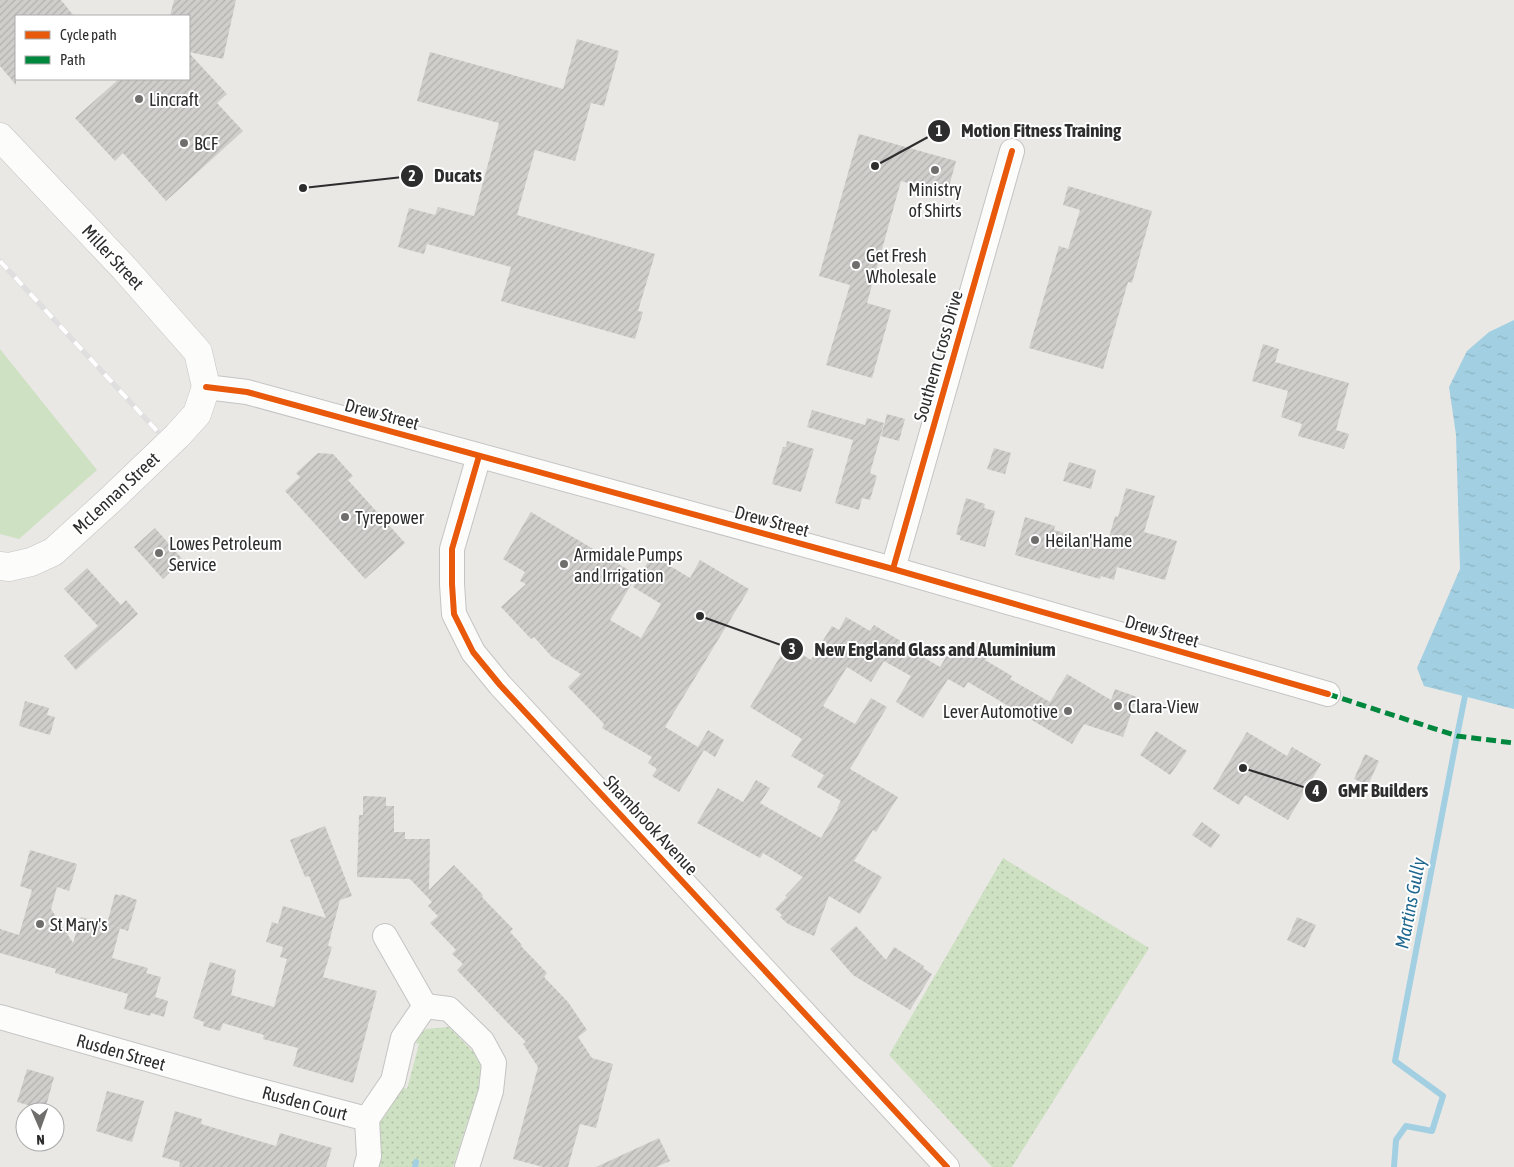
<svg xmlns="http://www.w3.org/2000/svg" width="1514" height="1167" font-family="'Asap Condensed',sans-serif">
  <defs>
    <pattern id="park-dots" width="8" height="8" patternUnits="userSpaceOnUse" patternTransform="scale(1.25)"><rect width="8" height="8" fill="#cee1c2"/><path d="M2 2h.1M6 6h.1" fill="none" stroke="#b1c1a7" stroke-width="1.8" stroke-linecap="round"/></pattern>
    <pattern id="water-ripples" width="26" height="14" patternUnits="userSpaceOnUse" patternTransform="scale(1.25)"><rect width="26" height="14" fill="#a2d0e2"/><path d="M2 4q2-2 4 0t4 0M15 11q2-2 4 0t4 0" fill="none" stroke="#8cb3c2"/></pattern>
    <pattern id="building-hatch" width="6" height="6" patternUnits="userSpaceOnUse" patternTransform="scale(1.25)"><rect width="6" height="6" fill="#cfcecb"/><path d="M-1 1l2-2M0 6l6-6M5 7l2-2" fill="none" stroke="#b2b1af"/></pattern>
  </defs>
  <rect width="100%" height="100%" fill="#eae8e5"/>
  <polygon fill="#cee1c2" points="0,349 97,470 19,539 0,534"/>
  <g fill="url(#park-dots)">
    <polygon points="1003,858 1149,948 1012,1167 992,1167 889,1055"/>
    <polygon points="449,1027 481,1060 486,1085 476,1120 468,1120 453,1167 377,1167 377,1127 388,1111 398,1086 407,1089 419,1044 410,1041 426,1029"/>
  </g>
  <polygon fill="url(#water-ripples)" points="1514,320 1514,709 1424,686 1417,668 1460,569 1456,435 1449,387 1467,351 1489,332"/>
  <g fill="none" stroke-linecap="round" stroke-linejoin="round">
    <g stroke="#a2d0e2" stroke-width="6">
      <polyline points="415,1167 416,1162"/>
      <polyline points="1394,1167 1396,1140 1406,1126 1432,1131 1443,1096 1395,1061 1457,736 1465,696 1467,690"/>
    </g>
  </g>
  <g fill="url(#building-hatch)">
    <polygon points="0,0 61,0 74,16 16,16 16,85 0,66"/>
    <polygon points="174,0 236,0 223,59 189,52 189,16 170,16"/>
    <polygon points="577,39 619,51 604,106 591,103 575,161 535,150 517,215 655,254 638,311 643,312 635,339 501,301 511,267 427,244 424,254 398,247 409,208 435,215 438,207 474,216 499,123 417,101 430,52 563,89"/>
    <polygon points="189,53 227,94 217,103 243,131 166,201 123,153 115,161 75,118 119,79 189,79"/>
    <polygon points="859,134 956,161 947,194 901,181 867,303 891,310 872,378 826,365 850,285 819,276"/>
    <polygon points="1068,186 1152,211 1132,283 1128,282 1103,369 1029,348 1059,246 1068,249 1080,210 1063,205"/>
    <polygon points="1263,344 1279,349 1275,362 1349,383 1336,430 1349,434 1344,449 1298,436 1302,424 1281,417 1288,391 1252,381"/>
    <polygon points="812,410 865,425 867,418 884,423 870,473 877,476 870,500 862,498 859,510 835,503 853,440 807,427"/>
    <polygon points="887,414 905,419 899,441 881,436"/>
    <polygon points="787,441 814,449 801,492 772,484 783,447 786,447"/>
    <polygon points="994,448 1011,453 1005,474 987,469"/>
    <polygon points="318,453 333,454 353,476 348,480 405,543 365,579 285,491 300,477 296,473"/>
    <polygon points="1069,462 1096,470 1091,489 1063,481"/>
    <polygon points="1126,488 1155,496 1144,532 1177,541 1165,580 1117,567 1114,580 1101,576 1100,579 1015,555 1025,517 1055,526 1054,530 1107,545 1115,516 1118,517"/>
    <polygon points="966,498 985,504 984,508 995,511 985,547 960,540 961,536 956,534"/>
    <polygon points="531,512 637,575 610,620 641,638 661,604 633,587 652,555 690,578 700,560 749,589 665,727 698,747 708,730 724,740 715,757 704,750 679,792 652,776 657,769 648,763 652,757 602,728 604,724 568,687 581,674 552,657 534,637 531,639 501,607 526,584 520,581 525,572 503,559"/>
    <polygon points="155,528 183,560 163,579 134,547"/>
    <polygon points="87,568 121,605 126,600 138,614 76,670 64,656 98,626 64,589"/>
    <polygon points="846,617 870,631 874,625 914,649 913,651 940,667 952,647 960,652 962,647 969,651 973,644 989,654 985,660 1012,676 1010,679 1050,702 1067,674 1111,700 1115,689 1137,697 1123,737 1084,724 1072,744 968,682 964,688 948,679 923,718 896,702 911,676 884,661 871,682 847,667 823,706 855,724 871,698 887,707 850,769 898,797 876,832 873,830 854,861 882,877 860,914 829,896 814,936 788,924 780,917 782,915 775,909 787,897 785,896 803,877 763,853 760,858 697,823 718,788 743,802 756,780 770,788 760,803 821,838 838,809 837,808 841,801 817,787 824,775 791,756 802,739 750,707 787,645 811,660 832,626 839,630"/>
    <polygon points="25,701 49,708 47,715 55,717 50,735 19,726"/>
    <polygon points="1156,731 1187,751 1170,775 1140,755"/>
    <polygon points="1247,732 1287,756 1292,747 1321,764 1288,820 1245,795 1239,805 1213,789"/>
    <polygon points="1365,754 1379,761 1368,785 1354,779"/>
    <polygon points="363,796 386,797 386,806 394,806 394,832 405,832 405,839 430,839 429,890 454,865 483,895 482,897 513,929 510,932 522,945 521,946 547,973 544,977 568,1002 587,1030 578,1037 592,1058 613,1064 596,1128 580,1124 568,1167 543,1167 513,1159 538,1067 523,1044 526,1042 457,970 463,964 452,954 456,950 430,923 438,916 428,906 432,902 410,879 357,877 359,815 363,815"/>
    <polygon points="1202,822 1220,835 1211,848 1192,835"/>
    <polygon points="325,826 352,896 340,900 328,946 332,947 323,977 377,991 353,1083 293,1066 298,1048 263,1039 264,1035 223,1023 220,1031 203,1026 204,1022 193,1018 210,962 236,970 234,977 235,977 231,995 274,1007 287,959 280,957 283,947 266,942 272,922 278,924 283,906 326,918 309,876 305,877 290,840"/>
    <polygon points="30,850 77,864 69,891 57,887 51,909 73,943 81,917 120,928 112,958 148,968 146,973 161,977 155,997 168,1001 164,1017 151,1013 150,1016 124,1009 128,994 55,973 56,969 0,953 0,929 19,935 32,890 20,886"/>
    <polygon points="115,894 121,896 121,894 137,900 128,931 107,924"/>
    <polygon points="1297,917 1316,925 1305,948 1287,940"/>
    <polygon points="856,926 886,960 894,947 924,966 923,968 932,974 910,1010 853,975 830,949"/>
    <polygon points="27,1069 54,1077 45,1110 17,1102"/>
    <polygon points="107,1091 144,1101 132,1142 96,1131"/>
    <polygon points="175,1111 202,1119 201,1124 276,1146 280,1133 332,1148 326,1167 179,1167 180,1162 162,1157"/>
    <polygon points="659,1138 670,1161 656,1167 596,1167"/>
  </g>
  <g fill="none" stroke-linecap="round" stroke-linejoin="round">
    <g stroke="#c4c4c4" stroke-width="26">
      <g id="street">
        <polyline points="206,387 247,392 893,569 1328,694"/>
        <polyline points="479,456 452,549 452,584 454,614 473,652 500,685 947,1167"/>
        <polyline points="893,569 1012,151"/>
        <polyline points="385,936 425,1006"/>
        <polyline points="425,1006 449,1009 482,1041 494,1063 491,1091 467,1167"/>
        <polyline points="0,1017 242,1086 367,1119"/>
        <polyline points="366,1167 369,1156 367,1119 393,1081 403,1038 425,1006"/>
      </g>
    </g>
    <g stroke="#c4c4c4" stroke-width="29">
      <polyline id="secondary" points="0,137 124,268 198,352 206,387 197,414 177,436 108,502 53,552 31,562 9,567 0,566"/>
    </g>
    <use href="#street" stroke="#fcfcfb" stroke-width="24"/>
    <use href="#secondary" stroke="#fcfcfb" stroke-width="28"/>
    <g stroke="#dfdfe0" stroke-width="5.5">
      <polyline id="rail" points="0,261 157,431"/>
    </g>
    <use href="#rail" stroke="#fff" stroke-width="4" stroke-dasharray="11" stroke-linecap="butt"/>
    <polyline stroke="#00873e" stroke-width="5" stroke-dasharray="10 5" stroke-linecap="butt" points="1328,694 1457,736 1514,743"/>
    <g stroke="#fff" stroke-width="9">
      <g id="cycleway">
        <polyline points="206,387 247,392 893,569 1328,694"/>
        <polyline points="479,456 452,549 452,584 454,614 473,652 500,685 947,1167"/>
        <polyline points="893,569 1012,151"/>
      </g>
    </g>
    <use href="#cycleway" stroke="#e8590c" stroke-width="6"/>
  </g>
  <g fill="#6f6e6d" stroke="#fff" stroke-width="2">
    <circle cx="139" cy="99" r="5"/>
    <circle cx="184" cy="143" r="5"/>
    <circle cx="935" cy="170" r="5"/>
    <circle cx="856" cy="265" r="5"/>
    <circle cx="345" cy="517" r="5"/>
    <circle cx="1035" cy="540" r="5"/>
    <circle cx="159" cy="553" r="5"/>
    <circle cx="564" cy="564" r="5"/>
    <circle cx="1118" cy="706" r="5"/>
    <circle cx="1068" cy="711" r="5"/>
    <circle cx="40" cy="924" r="5"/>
  </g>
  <g text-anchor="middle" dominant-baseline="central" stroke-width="4" stroke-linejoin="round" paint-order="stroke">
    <g font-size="18" fill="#2d2d2d" stroke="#fff" text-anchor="start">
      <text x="149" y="99">Lincraft</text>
      <text x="194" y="143">BCF</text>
      <text x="935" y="189" text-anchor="middle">Ministry<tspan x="935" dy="21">of Shirts</tspan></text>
      <text x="866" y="255">Get Fresh<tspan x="866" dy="21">Wholesale</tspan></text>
      <text x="355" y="517">Tyrepower</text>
      <text x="1045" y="540">Heilan'Hame</text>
      <text x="169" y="543">Lowes Petroleum<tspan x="169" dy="21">Service</tspan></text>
      <text x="574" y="554">Armidale Pumps<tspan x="574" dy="21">and Irrigation</tspan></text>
      <text x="1128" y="706">Clara-View</text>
      <text x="1058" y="711" text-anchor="end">Lever Automotive</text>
      <text x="50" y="924">St Mary's</text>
    </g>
    <g font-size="18" fill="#2d2d2d" stroke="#fff">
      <text transform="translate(113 257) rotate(47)">Miller Street</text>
      <text transform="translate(938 356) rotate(-74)">Southern Cross Drive</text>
      <text transform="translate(382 414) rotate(15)">Drew Street</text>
      <text transform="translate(116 493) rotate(-43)">McLennan Street</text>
      <text transform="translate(772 521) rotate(15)">Drew Street</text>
      <text transform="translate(1162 631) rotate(16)">Drew Street</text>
      <text transform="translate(651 825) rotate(47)">Shambrook Avenue</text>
      <text transform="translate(121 1052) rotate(16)">Rusden Street</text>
      <text transform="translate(305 1103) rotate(15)">Rusden Court</text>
    </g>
    <g font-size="19" font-style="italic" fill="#1f678f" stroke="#fff">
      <text transform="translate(1410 903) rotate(-79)">Martins Gully</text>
    </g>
  </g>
  <path fill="none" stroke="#2d2d2d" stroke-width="2" d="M875 166L939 131M303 188L412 176M700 616L792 649M1243 768L1316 791"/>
  <g fill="#2d2d2d" stroke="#fff" stroke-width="2">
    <circle cx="875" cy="166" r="5"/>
    <circle cx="303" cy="188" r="5"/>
    <circle cx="700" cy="616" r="5"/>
    <circle cx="1243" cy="768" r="5"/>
    <circle cx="939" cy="131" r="12"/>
    <circle cx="412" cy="176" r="12"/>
    <circle cx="792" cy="649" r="12"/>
    <circle cx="1316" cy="791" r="12"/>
  </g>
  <g font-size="15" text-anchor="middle" font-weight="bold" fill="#fff">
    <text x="939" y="136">1</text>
    <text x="412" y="181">2</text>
    <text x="792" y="654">3</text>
    <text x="1316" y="796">4</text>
  </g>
  <g font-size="19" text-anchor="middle" font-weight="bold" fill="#2d2d2d" stroke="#fff" stroke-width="4" stroke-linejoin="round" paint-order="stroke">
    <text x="1041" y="137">Motion Fitness Training</text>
    <text x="458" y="182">Ducats</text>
    <text x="935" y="656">New England Glass and Aluminium</text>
    <text x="1383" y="797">GMF Builders</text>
  </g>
  <rect x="15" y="15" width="175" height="65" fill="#ffffff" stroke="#ababab"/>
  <rect x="25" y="31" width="25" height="8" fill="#e8590c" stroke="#ababab"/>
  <text x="60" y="40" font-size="15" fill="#2d2d2d">Cycle path</text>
  <rect x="25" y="56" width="25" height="8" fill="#00873e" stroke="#ababab"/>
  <text x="60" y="65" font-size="15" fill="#2d2d2d">Path</text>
  <g transform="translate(40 1127) rotate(178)"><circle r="24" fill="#ffffff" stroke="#ababab"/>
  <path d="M0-4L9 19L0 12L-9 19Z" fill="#6f6e6d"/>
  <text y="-8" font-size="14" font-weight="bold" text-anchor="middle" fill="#2d2d2d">N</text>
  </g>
</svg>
